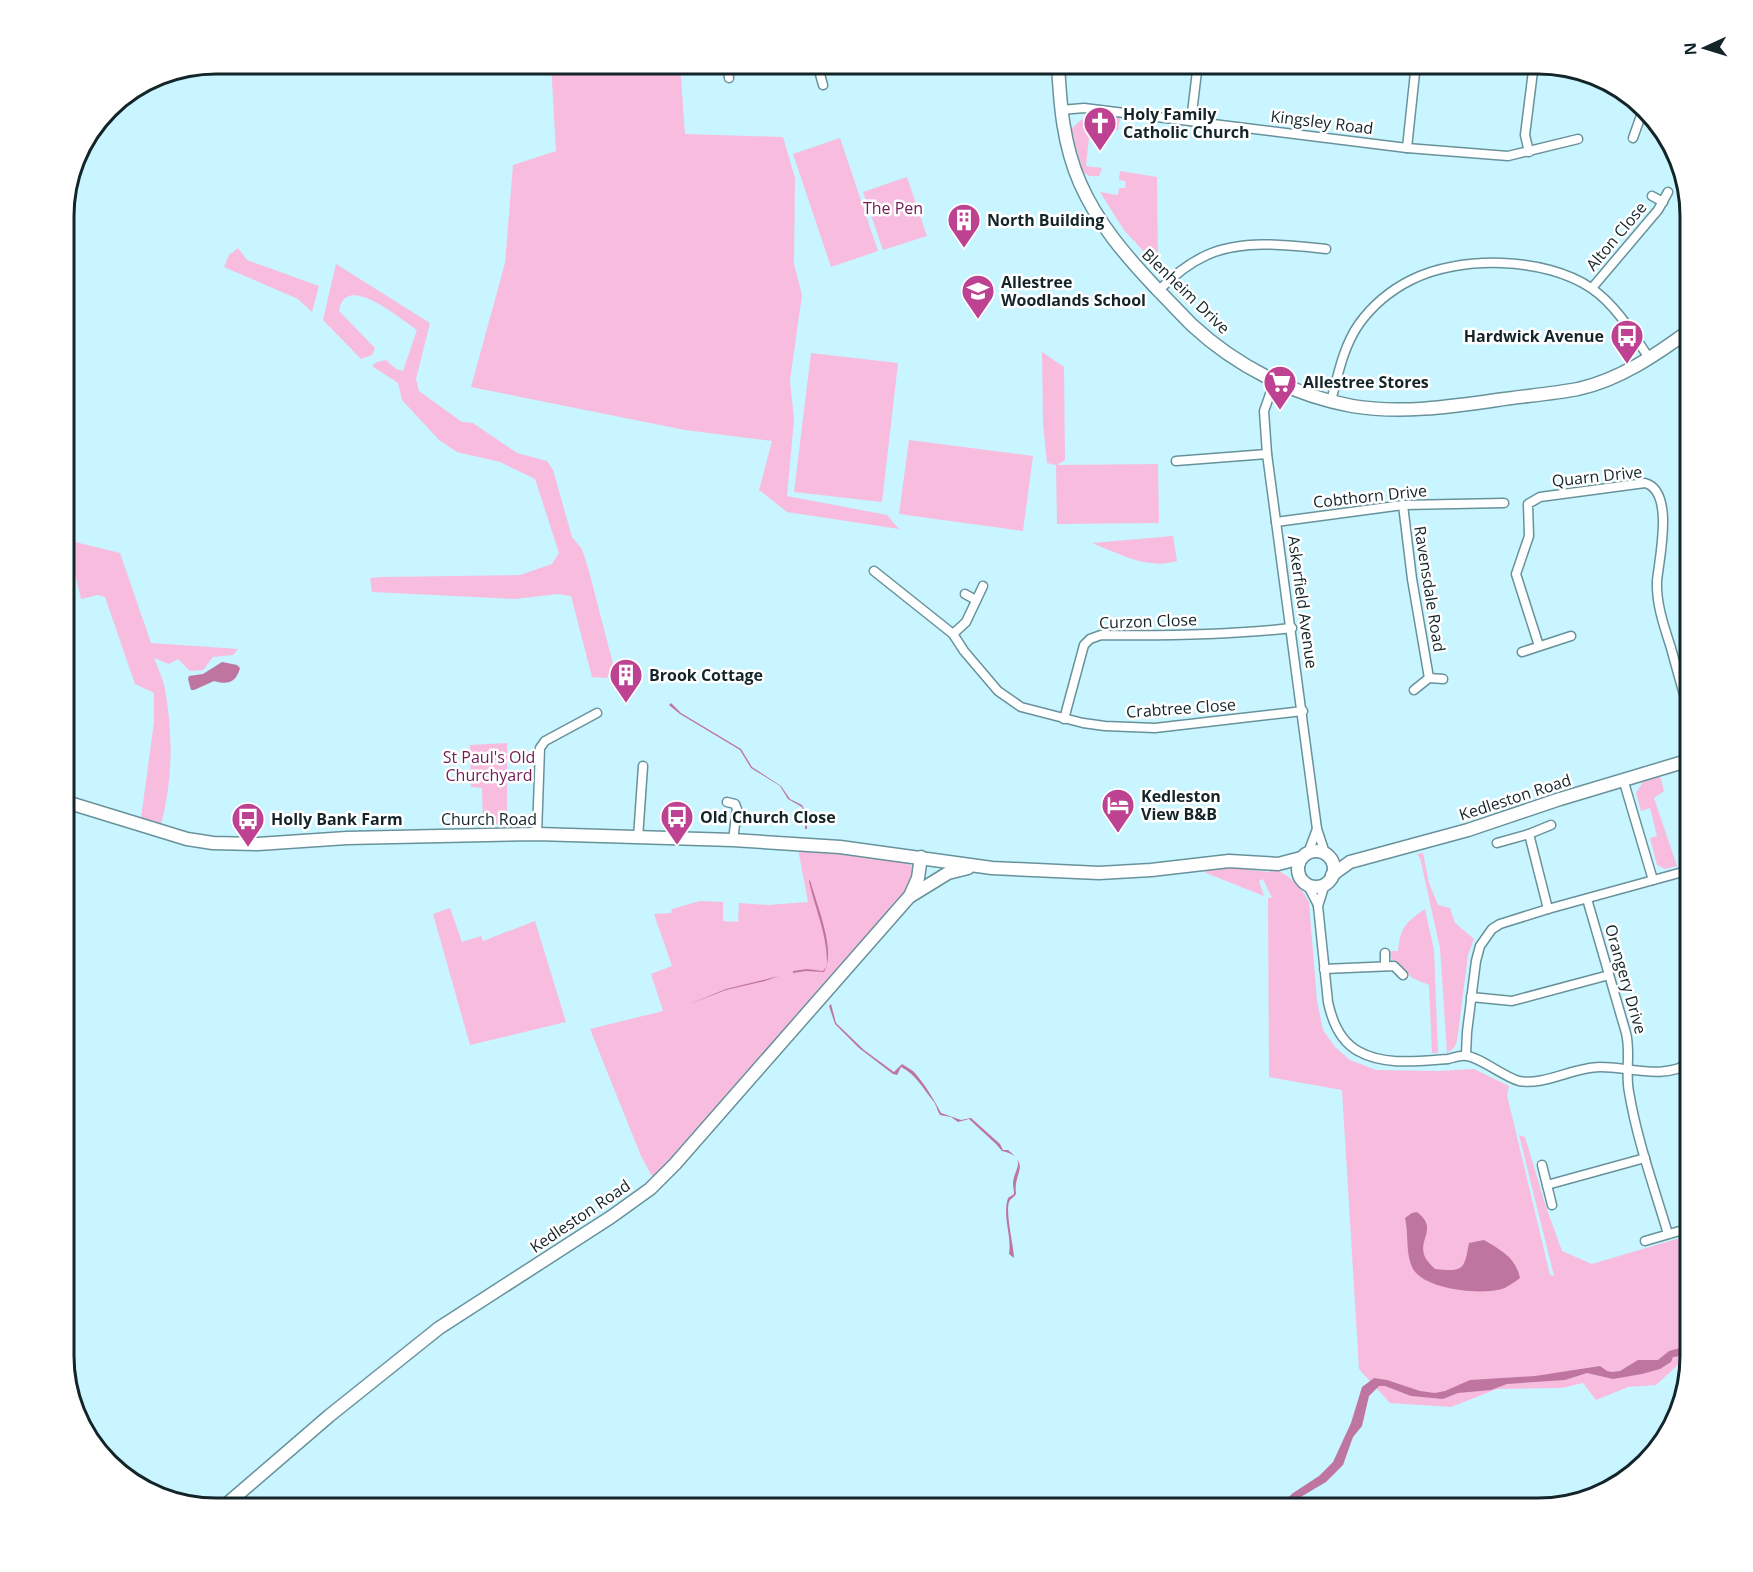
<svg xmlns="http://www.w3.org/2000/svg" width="1753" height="1572" font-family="'Open Sans',sans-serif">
  <rect width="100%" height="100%" fill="#c8f5ff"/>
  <g fill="#f8bdde">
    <polygon points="551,63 680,63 685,134 783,137 795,178 794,264 802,295 790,380 794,420 787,496 887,515 899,529 787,512 759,490 772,441 685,430 471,387 505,263 513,165 556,151"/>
    <polygon points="1088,114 1120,118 1118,130 1096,130 1095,137 1089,137 1086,166 1102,168 1099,176 1089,176 1083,172 1071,129"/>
    <polygon points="840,138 878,251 831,267 793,154"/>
    <polygon points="1120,171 1157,177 1158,267 1124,230 1100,192 1118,195 1119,188 1125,188 1126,181 1119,180"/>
    <polygon points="907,177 927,236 883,250 863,192"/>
    <polygon points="238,248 247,260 319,286 312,312 298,299 224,267 229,255"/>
    <path d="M336 264 430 323 416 379 419 391 462 422 473 423 517 453 547 461 553 470 572 537 582 549 589 571 613 664 607 678 592 677 571 596 558 594 515 599 372 592 370 578 381 577 520 575 552 564 559 553 535 479 500 462 457 452 439 440 402 400 398 383 372 366 377 362 386 360 396 369 403 371 417 330C400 319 345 271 339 311L375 348 372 355 361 359 323 320Z"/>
    <polygon points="1042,352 1064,367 1065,460 1057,465 1158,464 1159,523 1057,524 1056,465 1047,463 1043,423"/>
    <polygon points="811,353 898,363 882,502 794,492"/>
    <polygon points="909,440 1033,456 1023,531 899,514"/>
    <path d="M1173 536 1177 561C1147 570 1120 554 1092 543Z"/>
    <path d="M67 540 120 553 151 643 238 649 233 655 213 657 203 670 190 671 178 659 169 664 154 658C158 668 163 679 165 689 173 734 173 780 161 824L141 818 154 722V693L135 684 105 597 98 595 81 599Z"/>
    <polygon points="507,743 507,823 483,825 482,788 471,787 470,745"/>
    <polygon points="1660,776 1664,791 1654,798 1677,866 1665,869 1657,865 1650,838 1657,836 1650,808 1641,811 1636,793 1643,782"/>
    <path d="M798 849 898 859C921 867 915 874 908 893L654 1180 641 1156 590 1029 663 1011 651 974 672 966 654 914 671 913 672 909 700 901 723 902V921L738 922 739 903 768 905 808 902Z"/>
    <polygon points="1423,853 1429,883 1438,905 1450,908 1455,923 1474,939 1468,955 1457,1041 1454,1048 1447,1053 1440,948 1420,858 1417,854"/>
    <path d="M1246 866 1251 870 1269 872 1273 869C1288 873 1303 889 1309 903L1317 1001 1323 1030 1335 1047 1350 1060 1376 1070 1438 1071 1474 1069 1509 1086 1507 1095 1550 1275 1554 1276 1519 1135 1525 1137 1546 1207 1562 1251 1592 1264 1690 1235V1366L1679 1364 1656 1385 1628 1387 1596 1400 1583 1383 1562 1388 1497 1389 1451 1407 1390 1403 1359 1369 1342 1090 1269 1077 1268 898H1272L1263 879 1259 881 1264 896 1206 873 1205 867Z"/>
    <polygon points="450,908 462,942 481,936 483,941 535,921 566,1022 470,1045 433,914"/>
    <path d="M1425 909 1434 950 1438 1053H1432L1429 985 1412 978 1400 964 1391 959 1390 951H1398C1400 928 1406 922 1425 909Z"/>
  </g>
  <g fill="#be75a0">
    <path d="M222 662 237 665 240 668C236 683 227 685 214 681L194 690H191L188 679 189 676 203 674Z"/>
    <polygon points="671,703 681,713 741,749 752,767 781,786 790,799 802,805 807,814 807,829 805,829 805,814 802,807 788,799 780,786 751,768 740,750 680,714 669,705"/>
    <path d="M810 880C816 903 837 952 824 972L806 971 793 973V971L807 969 823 971 827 966C828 936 815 909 809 881Z"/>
    <polygon points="779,976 765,981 726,990 687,1005 726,989"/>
    <path d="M831 1004 836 1023 864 1050 894 1072 902 1064C906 1067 911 1069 914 1072 925 1084 934 1100 941 1113L961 1120 971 1118 1000 1144 1003 1150H1008C1031 1168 1013 1171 1016 1194 1015 1196 1012 1198 1010 1200 1004 1208 1014 1247 1014 1258L1009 1254C1012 1235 1002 1217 1008 1198L1014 1194C1014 1190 1013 1187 1013 1183 1014 1169 1029 1157 1002 1151L996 1144 969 1119 958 1122 951 1117 940 1115C937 1111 937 1106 934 1102 923 1089 917 1075 901 1067L897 1075 893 1074 859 1048 835 1024 829 1006Z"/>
    <path d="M1417 1212C1439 1229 1417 1239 1425 1257 1427 1261 1432 1266 1435 1269 1464 1272 1464 1270 1469 1243L1484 1240C1501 1250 1516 1258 1520 1278 1516 1281 1510 1285 1505 1288 1484 1296 1425 1290 1413 1269 1405 1254 1409 1235 1405 1218L1412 1213Z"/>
    <polygon points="1680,1348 1690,1349 1690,1355 1673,1357 1671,1362 1660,1369 1642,1374 1613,1379 1587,1373 1565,1380 1507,1384 1491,1390 1458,1393 1443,1399 1411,1396 1385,1386 1379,1386 1369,1396 1362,1426 1353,1437 1343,1465 1326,1482 1299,1498 1288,1509 1276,1509 1293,1493 1319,1476 1333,1462 1351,1423 1362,1387 1374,1378 1387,1380 1420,1391 1435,1393 1445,1391 1470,1380 1535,1376 1600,1366 1607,1371 1612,1372 1620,1371 1638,1360 1658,1360 1669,1351"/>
  </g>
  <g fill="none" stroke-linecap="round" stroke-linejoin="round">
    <g stroke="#68929b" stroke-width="11">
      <g id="street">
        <polyline points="727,63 729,78"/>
        <polyline points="817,63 823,85"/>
        <polyline points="1061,110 1084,108 1407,148 1508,156 1578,139"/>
        <polyline points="1191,121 1198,63"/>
        <polyline points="1633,138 1644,107"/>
        <polyline points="1407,148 1416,63"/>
        <polyline points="1529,152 1525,135 1534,63"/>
        <polyline points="1652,196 1663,202"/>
        <polyline points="1592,288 1658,210 1668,192"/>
        <path d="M1159 290C1173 276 1189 263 1207 255 1242 239 1289 245 1326 249"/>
        <polyline points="1275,380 1264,411 1267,454 1317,829 1325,853"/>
        <path d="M1331 401C1338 375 1343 347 1359 324 1372 306 1391 290 1411 280 1460 255 1545 257 1591 288 1616 305 1633 334 1649 358"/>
        <polyline points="1176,461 1267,454"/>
        <polyline points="1403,505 1412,579 1429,678 1414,690"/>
        <polyline points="1276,522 1403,505 1504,503"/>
        <polyline points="874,571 953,634 964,651 998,691 1021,707 1083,723 1105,726 1155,728 1303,711"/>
        <polyline points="965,594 976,600"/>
        <polyline points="953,634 966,622 983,586"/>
        <path d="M1539 646 1516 574 1529 536 1528 504 1540 497 1645 483C1675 491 1659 559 1657 581 1656 604 1664 626 1671 648 1677 670 1683 692 1690 714"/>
        <polyline points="1522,652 1571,636"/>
        <polyline points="1429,678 1443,679"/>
        <path d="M1064 719 1084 645 1090 639 1101 635C1165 636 1228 635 1292 628"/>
        <polyline points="1623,779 1653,880"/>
        <polyline points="727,802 735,804 737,809 733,840"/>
        <polyline points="537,834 540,748 545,741 597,713"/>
        <polyline points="1529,834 1548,909"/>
        <polyline points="638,838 643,766"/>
        <polyline points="1497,843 1529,834 1551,825"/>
        <polyline points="1308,853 1317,829"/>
        <polyline points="1307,884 1318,905"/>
        <path d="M1325 884 1318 906 1328 1002C1332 1021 1340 1041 1358 1051 1384 1066 1419 1061 1448 1059 1453 1058 1460 1055 1466 1056 1478 1056 1504 1077 1519 1081 1544 1086 1574 1067 1600 1067 1630 1067 1663 1080 1690 1063"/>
        <path d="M1587 899 1626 1033C1631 1053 1625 1072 1629 1092 1637 1140 1654 1187 1668 1234"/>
        <polyline points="1385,953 1385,966"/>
        <polyline points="1324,969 1394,966 1403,975"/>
        <polyline points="1471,997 1512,1001 1609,975"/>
        <polyline points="1466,1055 1467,1032 1476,961 1480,946 1492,929 1500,924 1548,909 1690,870"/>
        <polyline points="1542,1165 1552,1205"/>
        <polyline points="1547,1185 1645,1158"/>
        <polyline points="1645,1241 1690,1228"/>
      </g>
    </g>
    <g stroke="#68929b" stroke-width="15">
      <g id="secondary">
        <path d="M1058 63C1060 104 1063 144 1080 183 1098 224 1126 256 1157 289 1169 301 1180 313 1192 325 1236 366 1293 395 1352 406 1400 414 1449 407 1497 400 1524 396 1551 394 1578 389 1619 380 1656 355 1690 330"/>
        <polyline points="63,801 187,839 213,843 258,844 347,838 537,834 733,840 840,847 992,868 1099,873 1151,870 1229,861 1278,864 1301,858"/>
        <circle cx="1316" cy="869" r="18"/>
        <polyline points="1332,875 1350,862 1468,830 1560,799 1690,760"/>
        <polyline points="910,896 918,878 921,857"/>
        <polyline points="221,1509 329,1416 439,1328 611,1217 650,1189 675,1164 909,897 948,873 968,868"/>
      </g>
    </g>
    <use href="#street" stroke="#fff" stroke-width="8"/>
    <use href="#secondary" stroke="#fff" stroke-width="12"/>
  </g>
  <defs>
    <g id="church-pin" transform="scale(1.725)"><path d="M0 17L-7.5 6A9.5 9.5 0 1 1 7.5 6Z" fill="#be4292" stroke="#fff"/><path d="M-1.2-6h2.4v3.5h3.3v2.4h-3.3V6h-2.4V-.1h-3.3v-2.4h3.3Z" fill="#fff"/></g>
    <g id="building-pin" transform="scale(1.725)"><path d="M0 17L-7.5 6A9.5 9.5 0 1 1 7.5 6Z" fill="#be4292" stroke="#fff"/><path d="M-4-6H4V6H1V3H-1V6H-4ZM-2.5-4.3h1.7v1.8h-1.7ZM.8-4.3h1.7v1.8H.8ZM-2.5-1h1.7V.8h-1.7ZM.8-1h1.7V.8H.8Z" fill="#fff"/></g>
    <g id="school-pin" transform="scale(1.725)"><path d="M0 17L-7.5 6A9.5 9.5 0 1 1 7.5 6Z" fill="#be4292" stroke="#fff"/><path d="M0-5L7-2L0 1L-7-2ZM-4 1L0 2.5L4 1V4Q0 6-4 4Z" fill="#fff"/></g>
    <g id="bus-pin" transform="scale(1.725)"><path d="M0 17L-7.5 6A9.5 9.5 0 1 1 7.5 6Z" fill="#be4292" stroke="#fff"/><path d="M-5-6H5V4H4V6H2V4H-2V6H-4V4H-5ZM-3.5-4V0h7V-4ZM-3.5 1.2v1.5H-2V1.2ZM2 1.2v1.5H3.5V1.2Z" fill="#fff"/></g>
    <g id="supermarket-pin" transform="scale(1.725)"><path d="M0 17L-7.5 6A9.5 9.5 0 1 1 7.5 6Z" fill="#be4292" stroke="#fff"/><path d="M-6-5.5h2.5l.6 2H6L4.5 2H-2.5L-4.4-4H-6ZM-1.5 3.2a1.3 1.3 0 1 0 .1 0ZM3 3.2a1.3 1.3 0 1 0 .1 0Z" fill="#fff"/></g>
    <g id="hotel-pin" transform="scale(1.725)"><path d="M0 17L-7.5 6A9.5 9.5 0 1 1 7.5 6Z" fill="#be4292" stroke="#fff"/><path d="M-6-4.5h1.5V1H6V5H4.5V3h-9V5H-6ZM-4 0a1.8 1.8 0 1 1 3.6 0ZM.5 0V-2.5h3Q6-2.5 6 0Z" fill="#fff"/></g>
  </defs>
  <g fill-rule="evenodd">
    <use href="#church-pin" x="1100" y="123"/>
    <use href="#building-pin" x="964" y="220"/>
    <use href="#school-pin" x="978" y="291"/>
    <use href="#bus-pin" x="1627" y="336"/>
    <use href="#supermarket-pin" x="1280" y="382"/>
    <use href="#building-pin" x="626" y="675"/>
    <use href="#hotel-pin" x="1118" y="805"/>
    <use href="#bus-pin" x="677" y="817"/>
    <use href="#bus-pin" x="248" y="819"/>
  </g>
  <g text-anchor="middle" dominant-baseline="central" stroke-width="5" stroke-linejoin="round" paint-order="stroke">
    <g font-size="16" font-weight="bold" fill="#142529" stroke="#fff" text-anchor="start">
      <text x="1123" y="114">Holy Family<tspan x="1123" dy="18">Catholic Church</tspan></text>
      <text x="987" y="220">North Building</text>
      <text x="1001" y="282">Allestree<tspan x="1001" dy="18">Woodlands School</tspan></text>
      <text x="1604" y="336" text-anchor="end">Hardwick Avenue</text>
      <text x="1303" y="382">Allestree Stores</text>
      <text x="649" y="675">Brook Cottage</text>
      <text x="1141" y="796">Kedleston<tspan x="1141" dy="18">View B&amp;B</tspan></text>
      <text x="700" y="817">Old Church Close</text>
      <text x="271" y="819">Holly Bank Farm</text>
    </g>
    <g font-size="16" fill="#142529" stroke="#fff">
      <text transform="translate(1322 122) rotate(7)">Kingsley Road</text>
      <text transform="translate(1616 236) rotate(-50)">Alton Close</text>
      <text transform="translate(1186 291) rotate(44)">Blenheim Drive</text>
      <text transform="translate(1597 476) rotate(-6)">Quarn Drive</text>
      <text transform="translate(1370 496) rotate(-6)">Cobthorn Drive</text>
      <text transform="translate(1430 589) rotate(81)">Ravensdale Road</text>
      <text transform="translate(1303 602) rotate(82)">Askerfield Avenue</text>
      <text transform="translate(1148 621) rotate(-2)">Curzon Close</text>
      <text transform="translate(1181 708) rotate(-4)">Crabtree Close</text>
      <text transform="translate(1515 797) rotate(-18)">Kedleston Road</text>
      <text x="489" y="819">Church Road</text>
      <text transform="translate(1626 979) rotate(74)">Orangery Drive</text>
      <text transform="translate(580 1216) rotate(-34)">Kedleston Road</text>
    </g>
    <g font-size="16" fill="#731b56" stroke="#fff">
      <text x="893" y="208">The Pen</text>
      <text x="489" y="757">St Paul's Old<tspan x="489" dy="18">Churchyard</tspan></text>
    </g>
  </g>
  <path d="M0 0H1753V1572H0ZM216 74H1538A142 142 0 0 1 1680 216V1356A142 142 0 0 1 1538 1498H216A142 142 0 0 1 74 1356V216A142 142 0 0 1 216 74Z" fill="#fff" fill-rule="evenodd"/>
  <path fill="none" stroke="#142529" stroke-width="3" d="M216 74H1538A142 142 0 0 1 1680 216V1356A142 142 0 0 1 1538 1498H216A142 142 0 0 1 74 1356V216A142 142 0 0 1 216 74Z"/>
  <g transform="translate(1705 48) rotate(266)" stroke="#ffffff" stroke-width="4.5" paint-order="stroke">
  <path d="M0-4.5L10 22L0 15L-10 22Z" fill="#142529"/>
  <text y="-9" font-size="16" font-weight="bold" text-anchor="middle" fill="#142529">N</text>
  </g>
</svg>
